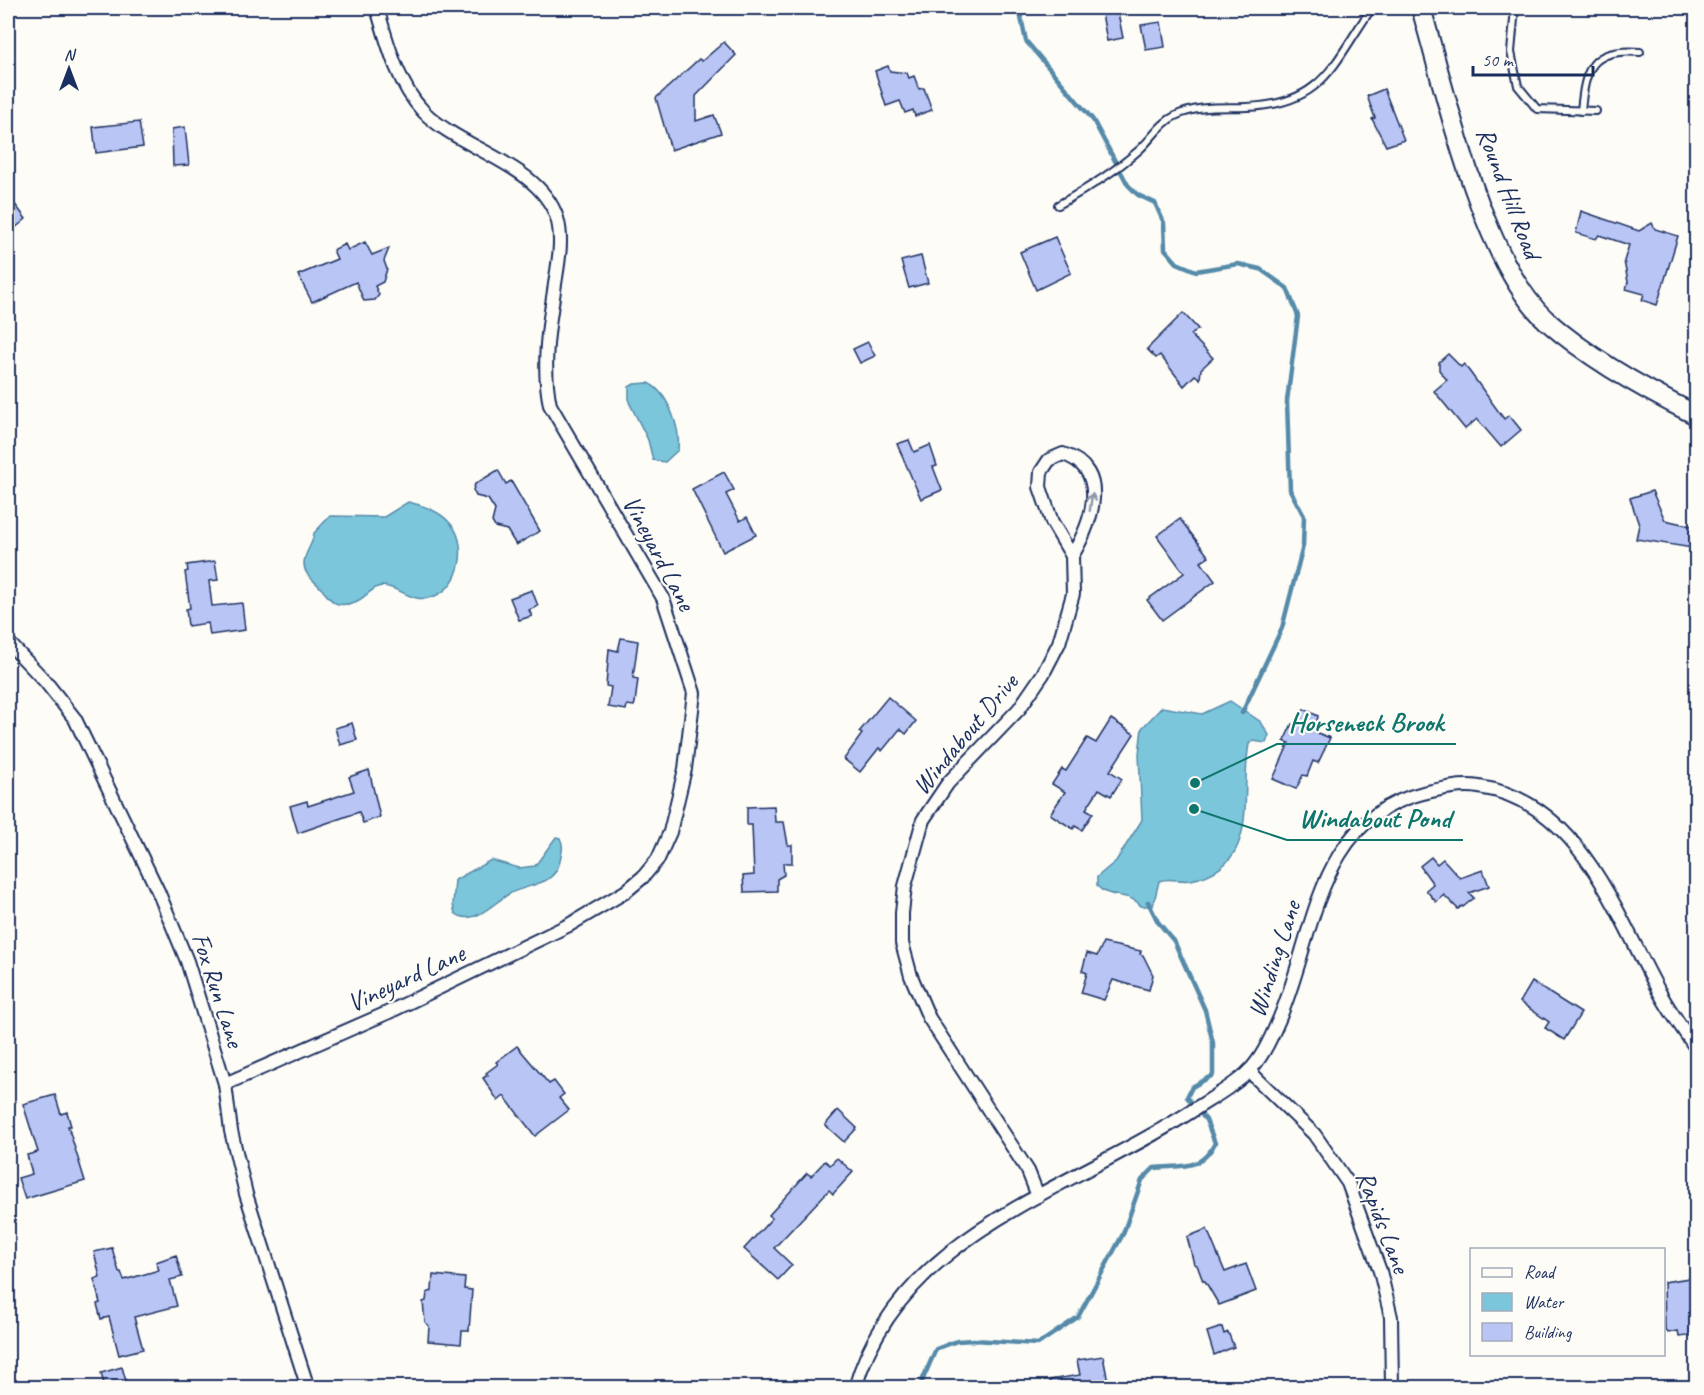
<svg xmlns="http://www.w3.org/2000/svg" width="1704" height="1395" font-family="Caveat,sans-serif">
  <rect width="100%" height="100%" fill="#fdfcf7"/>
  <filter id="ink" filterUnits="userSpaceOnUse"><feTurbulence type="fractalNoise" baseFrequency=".0167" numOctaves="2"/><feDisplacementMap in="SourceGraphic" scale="12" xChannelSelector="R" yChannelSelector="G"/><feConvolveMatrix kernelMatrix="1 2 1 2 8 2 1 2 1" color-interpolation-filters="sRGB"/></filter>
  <g filter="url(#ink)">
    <g fill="#7bc6db" stroke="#558aa9" stroke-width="1.5">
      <path d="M648 383C668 392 681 429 678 450L665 462 653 460 648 440 629 402V387L634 384Z"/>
      <path d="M408 502C422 505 439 511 449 522 469 541 462 586 435 596 411 605 402 587 382 586 373 586 364 599 355 602 332 610 331 598 318 585 311 578 304 574 304 563 304 553 313 545 314 533L330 516 384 517Z"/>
      <path d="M1230 701 1261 722 1269 735 1266 743 1253 741 1249 744C1239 794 1263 866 1191 880 1181 882 1170 877 1159 881L1153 906H1141C1129 891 1110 900 1097 886V877L1116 861 1142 820 1139 754 1142 728 1162 707 1202 714Z"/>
      <path d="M556 837 560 838C564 846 562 852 560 861 554 887 529 883 509 894 494 902 473 928 455 913L453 905 455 880 491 860 519 868 535 866Z"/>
    </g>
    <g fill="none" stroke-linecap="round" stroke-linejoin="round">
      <g stroke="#558aa9" stroke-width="4.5">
        <polyline points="1019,8 1026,41 1093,120 1128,185 1138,195 1155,203 1164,223 1165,249 1177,263 1196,271 1238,264 1260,269 1287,288 1298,316 1287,401 1290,490 1304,516 1303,546 1282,628 1242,713"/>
        <path d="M919 1388 936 1349 957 1341 974 1340 1038 1344 1078 1317 1123 1234 1142 1180 1154 1168C1182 1165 1201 1171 1215 1143L1206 1120 1187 1097 1192 1087 1213 1075V1043L1205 1010 1174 941 1158 922 1148 902"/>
      </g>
    </g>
    <g fill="#b8c5f5" stroke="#1b2f5e" stroke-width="1.5">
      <polygon points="1101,8 1117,8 1123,38 1107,41"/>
      <polygon points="1161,22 1165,47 1146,50 1141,25"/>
      <polygon points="724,42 736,55 696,96 696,121 714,115 721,133 671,150 656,98 699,59 702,61"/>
      <polygon points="888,66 890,71 907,73 909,78 914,76 919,89 924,88 932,110 915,116 913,110 905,113 900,101 886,106 875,71"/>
      <polygon points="1384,89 1404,140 1386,146 1372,119 1375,118 1367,96"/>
      <polygon points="139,122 143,147 96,153 93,127"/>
      <polygon points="185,127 189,165 173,166 172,129"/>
      <polygon points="8,195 26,219 8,234"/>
      <polygon points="1581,211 1639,231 1652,223 1655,229 1678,236 1657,305 1642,300 1644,294 1626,289 1628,282 1624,261 1629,245 1599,235 1596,239 1576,233"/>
      <polygon points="1055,237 1071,273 1036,290 1020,252"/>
      <polygon points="365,242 372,255 389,248 384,261 387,269 383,282 375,286 379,295 375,300 364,301 356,282 312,302 298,275 337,259 333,250 345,244 348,250"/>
      <polygon points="921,256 928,283 909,288 901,261"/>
      <polygon points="1183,313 1198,329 1191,335 1213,358 1201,369 1200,379 1195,375 1184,386 1160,355 1156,358 1147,349"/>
      <polygon points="868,342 875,356 860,363 853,349"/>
      <polygon points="1448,354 1461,367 1464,364 1504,419 1509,415 1521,430 1501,447 1477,419 1465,429 1434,391 1447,380 1439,370 1439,362"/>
      <polygon points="909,440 914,452 930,445 937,466 933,467 942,490 921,499 897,444"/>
      <polygon points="498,470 506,484 511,481 540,531 516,545 507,530 495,527 492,522 495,510 488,499 476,496 473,490 475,484"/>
      <polygon points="724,472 734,490 726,494 740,521 747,517 756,535 723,552 692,489"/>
      <polygon points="1652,491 1665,520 1696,527 1692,548 1636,539 1639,525 1630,498"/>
      <polygon points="1180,519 1209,557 1201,562 1215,581 1162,620 1147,600 1184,573 1157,536"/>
      <polygon points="215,561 218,580 209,581 212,606 242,603 245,630 210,635 208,623 188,626 186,609 190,608 185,572 188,571 187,565"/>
      <polygon points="532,590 538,606 529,610 532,616 519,620 510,598"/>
      <polygon points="621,638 638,641 633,678 638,679 635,703 634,706 627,705 626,710 608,707 611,687 606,686 609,649 618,651"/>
      <polygon points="888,697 916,721 906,734 900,729 882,751 879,748 860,772 844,759 862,734 859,732"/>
      <polygon points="1304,709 1318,716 1315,732 1330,738 1318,763 1313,761 1307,776 1303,775 1296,789 1273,779 1289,743 1284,741 1292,724 1297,726"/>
      <polygon points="1111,719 1134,734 1110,771 1122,779 1111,796 1099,789 1086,809 1093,813 1082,830 1075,826 1073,829 1050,814 1065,792 1052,784 1062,769 1066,771 1087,738 1096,743"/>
      <polygon points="352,723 357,740 340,745 335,728"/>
      <polygon points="369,770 380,817 363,823 359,812 298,833 290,806 307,801 308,806 354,791 349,777"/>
      <polygon points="774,806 775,822 784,822 788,845 792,845 792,863 783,863 784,875 777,879 777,891 744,892 743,876 754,875 752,825 747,825 747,807"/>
      <polygon points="1431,857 1437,864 1443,859 1460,878 1483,870 1489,886 1469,893 1474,898 1463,907 1462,906 1458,909 1444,895 1436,902 1426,890 1433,884 1420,866"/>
      <polygon points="1103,943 1141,951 1140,954 1143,955 1153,975 1149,990 1113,980 1104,1000 1081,993 1087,973 1082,971 1087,953 1097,956"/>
      <polygon points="1532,982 1581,1013 1564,1040 1545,1028 1549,1022 1520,1002"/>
      <polygon points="517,1046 549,1084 554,1081 564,1094 559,1098 569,1110 535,1136 504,1096 498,1101 483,1078 488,1075 486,1073 498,1064 496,1062"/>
      <polygon points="55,1095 61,1114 67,1112 71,1126 68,1126 85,1181 25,1199 18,1178 32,1174 27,1155 38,1152 23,1104"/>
      <polygon points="838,1110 857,1128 844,1142 825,1125"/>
      <polygon points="837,1158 853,1172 833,1194 829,1190 774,1248 792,1265 778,1280 744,1249 772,1218 769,1215 807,1173 811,1176 825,1161 830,1165"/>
      <polygon points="1207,1229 1225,1272 1246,1264 1256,1291 1219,1305 1205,1281 1203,1281 1197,1265 1194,1264 1187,1237"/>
      <polygon points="112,1248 119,1272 121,1272 124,1280 159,1270 156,1262 176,1255 182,1277 170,1280 177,1306 134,1317 143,1349 119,1355 109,1317 101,1319 97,1304 100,1303 94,1279 100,1277 94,1252"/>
      <polygon points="433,1275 465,1278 464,1289 472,1290 469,1331 462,1331 461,1344 428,1341 429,1326 425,1322 423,1302 426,1301 427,1293 432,1291"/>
      <polygon points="1696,1277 1696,1335 1679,1337 1678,1331 1668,1333 1665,1329 1664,1282"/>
      <polygon points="1222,1327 1224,1334 1228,1332 1234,1347 1214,1355 1207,1332"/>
      <polygon points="1103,1356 1107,1377 1121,1388 1050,1388 1050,1380 1080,1375 1077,1360"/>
      <polygon points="122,1367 128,1388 105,1388 101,1373"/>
    </g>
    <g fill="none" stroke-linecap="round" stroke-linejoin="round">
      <g stroke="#1b2f5e" stroke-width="10">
        <g id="lane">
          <polyline points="1515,8 1511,52 1518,86 1537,109 1596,111"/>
          <polyline points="1604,8 1616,8"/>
          <path d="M1581 111C1585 68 1591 48 1640 52"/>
          <path d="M1058 205C1087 189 1113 173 1138 151 1150 141 1160 123 1175 116 1197 105 1222 108 1247 107 1325 104 1333 63 1372 8"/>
        </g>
      </g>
      <g stroke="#1b2f5e" stroke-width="16">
        <g id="street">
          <polyline points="8,642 45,681 75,719 158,891 187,961 225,1084 231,1131 246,1194 308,1388"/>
          <polyline points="1249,1071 1314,1134 1348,1183 1380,1271 1391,1317 1392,1388"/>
          <path d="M225 1084 387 1013 569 925 625 892 643 877 658 859 670 832 685 769 694 693 663 598 550 405C542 367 548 329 554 291 557 268 564 241 557 218 539 163 460 150 423 111 398 85 387 42 377 8"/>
          <path d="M1038 1196 1028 1171 929 1018 911 976 902 943V913L905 886 923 820 948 783 1019 709 1043 674 1059 643 1073 594 1072 556 1052 522 1040 487 1041 472 1049 460 1063 454C1112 470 1091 524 1072 556"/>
          <path d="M855 1388C899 1232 1074 1189 1195 1109 1212 1098 1232 1087 1247 1073 1261 1060 1270 1040 1277 1024 1315 942 1313 820 1423 793 1440 789 1461 784 1479 787 1581 801 1618 919 1661 995 1671 1013 1684 1031 1696 1048"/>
        </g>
      </g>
      <g stroke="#1b2f5e" stroke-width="22">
        <path id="secondary" d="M1421 8C1446 93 1482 262 1547 321 1590 359 1645 390 1696 415"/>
      </g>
      <use href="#lane" stroke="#fdfcf7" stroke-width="6"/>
      <use href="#street" stroke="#fdfcf7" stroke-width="12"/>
      <use href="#secondary" stroke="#fdfcf7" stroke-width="18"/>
    </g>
    <defs><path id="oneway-shaft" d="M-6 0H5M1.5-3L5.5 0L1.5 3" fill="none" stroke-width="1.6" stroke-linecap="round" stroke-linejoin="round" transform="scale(1.5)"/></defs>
    <use stroke="#8c96aa" href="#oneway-shaft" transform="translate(1091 502) rotate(-82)"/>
  </g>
  <g text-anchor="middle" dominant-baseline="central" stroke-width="4.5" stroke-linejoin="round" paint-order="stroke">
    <g font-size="26" fill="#1b2f5e" stroke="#fdfcf7">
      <text transform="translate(1509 193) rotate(69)">Round Hill Road</text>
      <text transform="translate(659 553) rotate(62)">Vineyard Lane</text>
      <text transform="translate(965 734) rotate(-50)">Windabout Drive</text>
      <text transform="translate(1274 959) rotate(-72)">Winding Lane</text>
      <text transform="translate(406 978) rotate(-25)">Vineyard Lane</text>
      <text transform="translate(218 990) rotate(72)">Fox Run Lane</text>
      <text transform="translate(1383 1222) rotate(69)">Rapids Lane</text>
    </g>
  </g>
  <path fill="none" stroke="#0f766e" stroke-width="2" d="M1195 783L1277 744H1456M1194 809L1287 840H1463"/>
  <g fill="#0f766e" stroke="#fdfcf7" stroke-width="2">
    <circle cx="1195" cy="783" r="6"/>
    <circle cx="1194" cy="809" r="6"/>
  </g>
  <g font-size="27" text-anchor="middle" font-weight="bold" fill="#0f766e" stroke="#fdfcf7" stroke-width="4.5" stroke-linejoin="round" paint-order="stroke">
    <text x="1366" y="731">Horseneck Brook</text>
    <text x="1375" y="827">Windabout Pond</text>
  </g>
  <rect width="1704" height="1395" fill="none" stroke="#fdfcf7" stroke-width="30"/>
  <rect x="15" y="15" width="1674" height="1365" fill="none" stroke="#1b2f5e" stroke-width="2" filter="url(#ink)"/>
  <rect x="1470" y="1248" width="195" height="108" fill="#fdfcf7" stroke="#a3aaba" stroke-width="1.5"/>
  <rect x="1482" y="1268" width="30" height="9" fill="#fdfcf7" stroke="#a3aaba" stroke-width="1.5"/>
  <text x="1524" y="1278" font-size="18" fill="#1b2f5e">Road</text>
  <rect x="1482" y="1293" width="30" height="18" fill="#7bc6db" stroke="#a3aaba" stroke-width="1.5"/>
  <text x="1524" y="1308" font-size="18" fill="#1b2f5e">Water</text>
  <rect x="1482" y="1323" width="30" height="18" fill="#b8c5f5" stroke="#a3aaba" stroke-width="1.5"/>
  <text x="1524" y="1338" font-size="18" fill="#1b2f5e">Building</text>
  <g transform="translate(69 69)" stroke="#fdfcf7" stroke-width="4.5" paint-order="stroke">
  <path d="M0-4.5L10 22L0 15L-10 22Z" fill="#1b2f5e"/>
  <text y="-9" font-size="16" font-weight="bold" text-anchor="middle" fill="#1b2f5e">N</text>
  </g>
  <path d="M1473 66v9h120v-9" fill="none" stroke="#1b2f5e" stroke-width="3"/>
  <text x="1482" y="66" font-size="18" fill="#1b2f5e" stroke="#fdfcf7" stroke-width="4.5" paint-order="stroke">50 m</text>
</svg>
